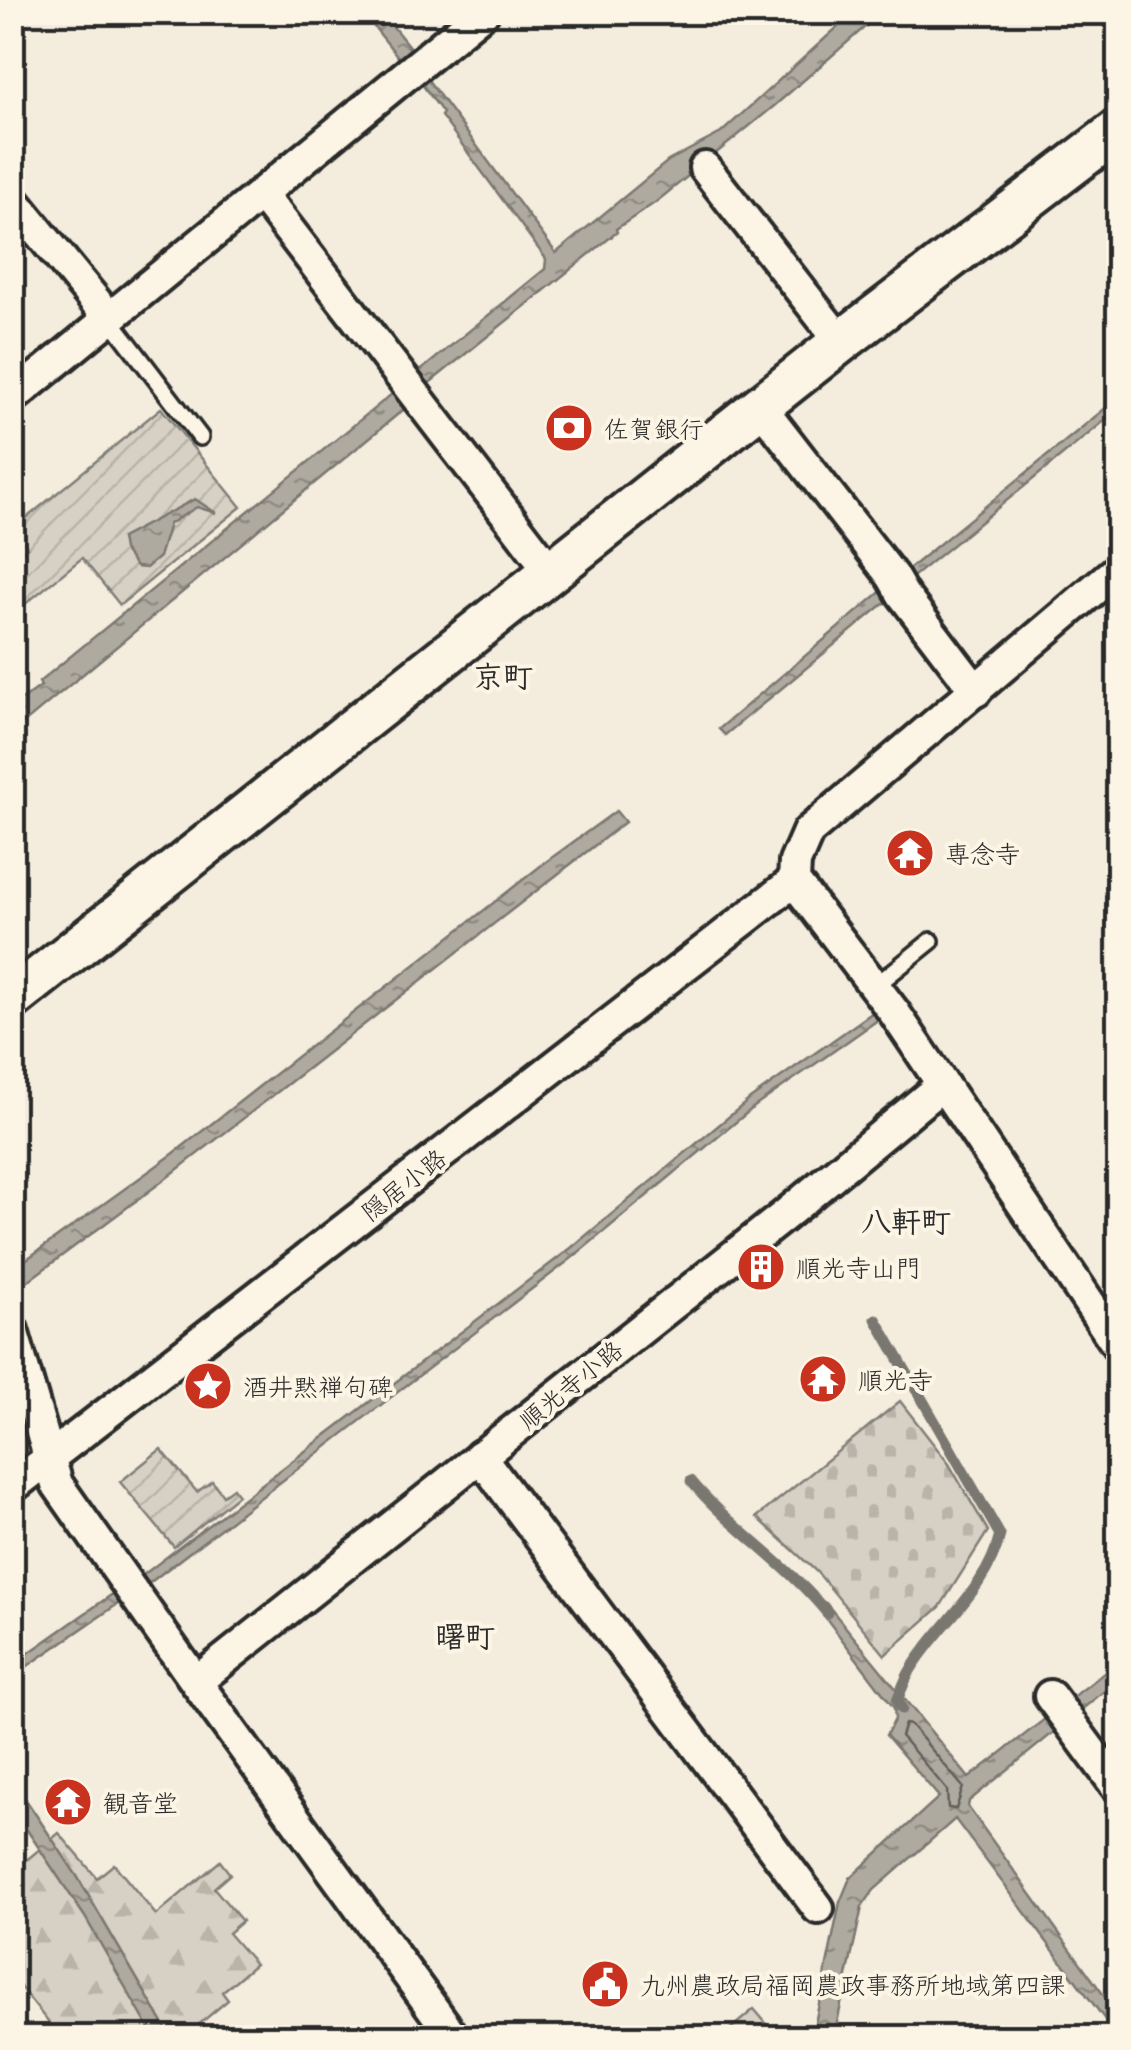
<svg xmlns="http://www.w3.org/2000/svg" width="1131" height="2050" font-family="'Playpen Sans','Klee One',sans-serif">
  <defs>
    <pattern id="forest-firs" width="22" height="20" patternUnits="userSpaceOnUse" patternTransform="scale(2.5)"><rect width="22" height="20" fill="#d6d1c4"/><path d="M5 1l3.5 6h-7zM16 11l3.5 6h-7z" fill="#b8b4a9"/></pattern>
    <pattern id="cemetery-stones" width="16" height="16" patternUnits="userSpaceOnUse" patternTransform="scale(2.5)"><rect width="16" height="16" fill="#d6d1c4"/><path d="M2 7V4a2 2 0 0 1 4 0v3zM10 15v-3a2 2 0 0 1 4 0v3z" fill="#b8b4a9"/></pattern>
    <pattern id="garden-furrows" width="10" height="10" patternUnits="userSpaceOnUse" patternTransform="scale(2.5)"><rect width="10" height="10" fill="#d6d1c4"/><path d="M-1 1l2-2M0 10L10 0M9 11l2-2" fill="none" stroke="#b8b4a9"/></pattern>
    <pattern id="water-ripples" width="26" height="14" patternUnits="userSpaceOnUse" patternTransform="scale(2.5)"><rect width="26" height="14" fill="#afaaa0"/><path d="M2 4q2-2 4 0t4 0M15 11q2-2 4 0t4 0" fill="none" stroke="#8f8b83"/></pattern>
  </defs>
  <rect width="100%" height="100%" fill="#f4edde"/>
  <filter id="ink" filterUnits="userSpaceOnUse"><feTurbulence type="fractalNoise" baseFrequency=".01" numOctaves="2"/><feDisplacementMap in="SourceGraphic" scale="20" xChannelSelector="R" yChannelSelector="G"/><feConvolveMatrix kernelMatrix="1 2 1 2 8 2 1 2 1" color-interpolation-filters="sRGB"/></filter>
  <g filter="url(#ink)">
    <g fill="url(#forest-firs)" stroke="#807e78" stroke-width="2.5">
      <polygon points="59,1833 97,1878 114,1864 156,1915 220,1861 230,1874 214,1888 242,1921 228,1933 255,1964 222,1992 228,2000 184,2037 174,2027 162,2037 60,2037 13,1978 12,1884 23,1876 17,1868"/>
      <polygon points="754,2009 778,2037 792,2025 803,2037 721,2037"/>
    </g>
    <polygon fill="url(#cemetery-stones)" stroke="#807e78" stroke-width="2.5" points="900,1401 949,1464 988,1531 940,1607 885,1655 818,1573 757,1517"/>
    <g fill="url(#garden-furrows)" stroke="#807e78" stroke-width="2.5">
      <polygon points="161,408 241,507 120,605 82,558 13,614 13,559 27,547 13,529"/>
      <polygon points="161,1449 197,1492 212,1481 223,1495 233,1488 238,1495 174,1547 120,1482"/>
    </g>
    <g fill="url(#water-ripples)" stroke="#7a7771" stroke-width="2.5">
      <polygon points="363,13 382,13 415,54 403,63"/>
      <polygon points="853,13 881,13 773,107 656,202 616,229 617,232 427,385 409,405 13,732 12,707 41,686 39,682 545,269 546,259 441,116 443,113 419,80 425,76 556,253 668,161 721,133"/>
      <polygon points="1118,398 1118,410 908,581 905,572"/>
      <polygon points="195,499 216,513 197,507 169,524 159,557 146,568 136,567 123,550 121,538"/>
      <polygon points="885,588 892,597 725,735 719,729"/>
      <polygon points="616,811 625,822 164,1180 13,1292 13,1269 17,1266 173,1154 543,864"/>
      <polygon points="876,1010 882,1017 754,1107 572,1258 148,1584 143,1575 571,1248 750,1099"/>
      <polygon points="117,1591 125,1599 13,1676 13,1664"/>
      <polygon points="823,1602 826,1603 969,1778 1118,1662 1118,1680 969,1801 968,1807 1118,2015 1118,2037 955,1819 874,1890 862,1907 834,2037 812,2038 840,1902 850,1878 939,1797 886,1735 895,1719 894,1708 819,1609"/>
      <polygon points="12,1779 77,1876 171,2037 154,2037 85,1917 13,1809"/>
    </g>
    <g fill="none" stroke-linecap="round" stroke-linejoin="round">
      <polygon stroke="#605e5a" stroke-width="2.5" points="905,1724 911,1725 963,1787 956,1809 948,1808 947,1790 901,1736"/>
      <g stroke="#7a7771" stroke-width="11">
        <path d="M876 1319 1000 1535C987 1591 938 1624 910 1671 905 1680 901 1691 897 1700L902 1709"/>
        <path d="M691 1481C731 1529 787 1563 827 1613"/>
      </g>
      <g stroke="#2b2b2b" stroke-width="22">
        <g id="service">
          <polyline points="110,319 200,437"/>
          <polyline points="874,987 931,941"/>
        </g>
      </g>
      <g stroke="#2b2b2b" stroke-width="38">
        <g id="minor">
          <polyline points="705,168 841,342"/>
          <polyline points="262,195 551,572"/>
          <polyline points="12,199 110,319"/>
          <polyline points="12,398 483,12"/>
          <polyline points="760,406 892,576 903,595 976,691"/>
          <polyline points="1118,569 808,832 795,862 794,881 894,1012 1118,1346"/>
          <polyline points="12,1330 57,1484 196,1682 454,2038"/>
          <polyline points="480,1456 818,1908"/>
          <polyline points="12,1487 794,881"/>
          <polyline points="196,1682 785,1215 942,1085"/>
          <polyline points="1050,1696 1118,1788"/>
        </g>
      </g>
      <g stroke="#2b2b2b" stroke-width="48">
        <polyline id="tertiary" points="12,999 841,342 1118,130"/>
      </g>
      <use href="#service" stroke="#fcf5e5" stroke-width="15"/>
      <use href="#minor" stroke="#fcf5e5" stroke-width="30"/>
      <use href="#tertiary" stroke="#fcf5e5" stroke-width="40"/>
    </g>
  </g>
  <defs>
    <g id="bank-disc" transform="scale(2.5)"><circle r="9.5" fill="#c8321e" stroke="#fcf5e5"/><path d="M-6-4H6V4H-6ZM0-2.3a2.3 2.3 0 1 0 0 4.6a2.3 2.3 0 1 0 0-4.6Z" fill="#fff"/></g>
    <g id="temple-disc" transform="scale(2.5)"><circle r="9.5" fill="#c8321e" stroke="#fcf5e5"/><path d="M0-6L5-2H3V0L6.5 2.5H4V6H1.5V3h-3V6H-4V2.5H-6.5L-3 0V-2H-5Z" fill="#fff"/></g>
    <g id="building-disc" transform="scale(2.5)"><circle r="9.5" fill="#c8321e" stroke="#fcf5e5"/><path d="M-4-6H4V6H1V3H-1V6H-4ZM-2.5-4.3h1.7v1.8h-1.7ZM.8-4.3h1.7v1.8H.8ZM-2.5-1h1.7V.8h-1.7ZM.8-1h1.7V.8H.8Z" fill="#fff"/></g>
    <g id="sight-disc" transform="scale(2.5)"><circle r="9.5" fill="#c8321e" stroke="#fcf5e5"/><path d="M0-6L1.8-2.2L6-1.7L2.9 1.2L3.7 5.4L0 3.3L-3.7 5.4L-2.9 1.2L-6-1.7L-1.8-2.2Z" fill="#fff"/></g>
    <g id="civic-disc" transform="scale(2.5)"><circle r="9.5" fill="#c8321e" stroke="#fcf5e5"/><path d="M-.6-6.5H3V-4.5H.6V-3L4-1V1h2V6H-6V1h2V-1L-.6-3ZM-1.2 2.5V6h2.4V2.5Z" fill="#fff"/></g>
  </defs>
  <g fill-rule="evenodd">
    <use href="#bank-disc" x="569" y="428"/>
    <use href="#temple-disc" x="910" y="853"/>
    <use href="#building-disc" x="761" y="1267"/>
    <use href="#temple-disc" x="823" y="1379"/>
    <use href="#sight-disc" x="208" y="1386"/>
    <use href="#temple-disc" x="68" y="1802"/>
    <use href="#civic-disc" x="605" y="1984"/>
  </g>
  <g text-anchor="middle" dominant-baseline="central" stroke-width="8" stroke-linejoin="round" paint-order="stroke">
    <g font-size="25" fill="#2b2b2b" stroke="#fcf5e5" text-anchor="start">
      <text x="604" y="428">佐賀銀行</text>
      <text x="945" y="853">専念寺</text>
      <text x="796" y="1267">順光寺山門</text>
      <text x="858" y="1379">順光寺</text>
      <text x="243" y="1386">酒井黙禅句碑</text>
      <text x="103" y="1802">観音堂</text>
      <text x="640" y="1984">九州農政局福岡農政事務所地域第四課</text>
    </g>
    <g font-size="25" fill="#2b2b2b" stroke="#fcf5e5">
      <text transform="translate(403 1184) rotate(-38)">隠居小路</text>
      <text transform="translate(570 1384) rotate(-39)">順光寺小路</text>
    </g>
    <g font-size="30" font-weight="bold" fill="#2b2b2b" stroke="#fcf5e5">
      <text x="503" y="674">京町</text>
      <text x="906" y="1219">八軒町</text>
      <text x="465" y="1634">曙町</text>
    </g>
  </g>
  <rect width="1131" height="2050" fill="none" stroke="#fcf5e5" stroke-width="50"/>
  <rect x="25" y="25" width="1081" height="2000" fill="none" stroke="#2b2b2b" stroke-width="4" filter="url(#ink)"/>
</svg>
